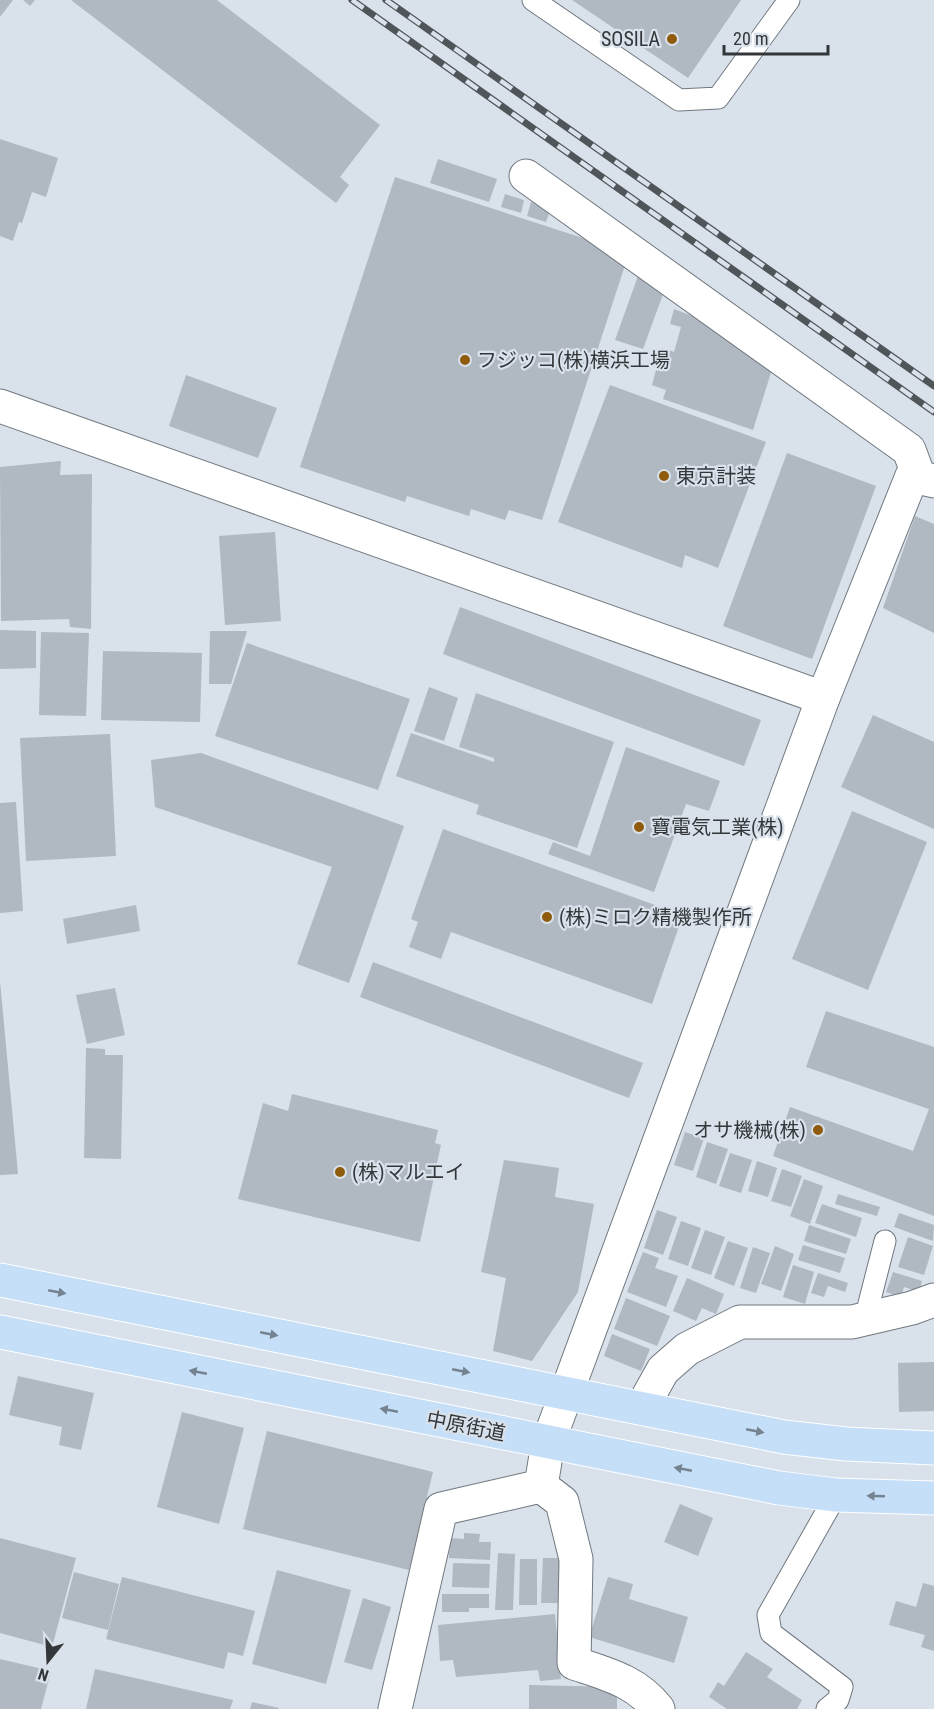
<svg xmlns="http://www.w3.org/2000/svg" width="934" height="1709" font-family="'Roboto Condensed','Noto Sans JP',sans-serif">
  <rect width="100%" height="100%" fill="#d9e1ea"/>
  <g fill="#b0b8c1">
    <polygon points="0,0 13,0 0,17"/>
    <polygon points="23,0 35,0 30,6"/>
    <polygon points="71,0 217,0 380,125 340,177 349,185 336,203"/>
    <polygon points="572,0 741,0 688,78"/>
    <polygon points="0,139 58,158 46,197 32,192 22,223 19,222 13,241 0,236"/>
    <polygon points="438,159 497,179 489,202 430,183"/>
    <polygon points="395,177 629,253 542,520 509,510 505,520 471,509 469,516 407,496 405,502 300,467"/>
    <polygon points="505,194 524,200 521,213 501,207"/>
    <polygon points="531,202 551,208 546,222 527,216"/>
    <polygon points="638,276 666,286 643,349 615,340"/>
    <polygon points="674,309 724,328 774,363 753,430 663,399 666,390 652,385 662,348 674,352 681,327 670,324"/>
    <polygon points="186,375 277,408 258,458 169,426"/>
    <polygon points="610,385 766,442 718,568 685,555 682,568 558,522"/>
    <polygon points="787,453 876,486 812,659 723,626"/>
    <polygon points="61,461 60,475 92,474 91,629 70,627 69,619 1,621 0,467"/>
    <polygon points="915,516 934,524 934,633 883,608"/>
    <polygon points="275,532 281,621 225,625 219,536"/>
    <polygon points="460,607 761,720 744,766 443,654"/>
    <polygon points="0,630 36,631 36,668 0,669"/>
    <polygon points="210,631 247,631 231,684 209,684"/>
    <polygon points="41,632 89,633 86,716 39,715"/>
    <polygon points="247,643 410,699 378,790 215,736"/>
    <polygon points="103,651 202,653 200,722 101,720"/>
    <polygon points="429,687 458,698 444,741 414,731"/>
    <polygon points="476,693 614,742 577,848 476,814 479,805 396,776 411,733 494,762 494,758 459,747"/>
    <polygon points="873,715 934,742 934,829 841,787"/>
    <polygon points="110,734 116,856 26,861 20,738"/>
    <polygon points="626,747 720,781 709,811 686,804 654,892 548,854 553,842 590,856"/>
    <polygon points="201,753 404,826 349,983 297,964 332,867 155,807 151,760"/>
    <polygon points="16,802 23,911 0,913 0,803"/>
    <polygon points="852,811 927,842 868,990 792,959"/>
    <polygon points="443,829 683,915 652,1004 451,932 441,959 409,947 418,922 411,919"/>
    <polygon points="136,905 140,931 67,944 63,919"/>
    <polygon points="373,962 643,1063 629,1098 360,997"/>
    <polygon points="0,981 18,1174 0,1175"/>
    <polygon points="115,988 125,1035 87,1044 76,995"/>
    <polygon points="826,1011 934,1047 934,1216 773,1156 790,1107 913,1151 929,1109 806,1067"/>
    <polygon points="86,1048 105,1049 105,1055 123,1055 121,1159 84,1158"/>
    <polygon points="292,1094 438,1130 435,1143 441,1145 420,1242 238,1199 263,1103 288,1111"/>
    <polygon points="685,1132 704,1138 693,1171 674,1165"/>
    <polygon points="707,1142 728,1149 716,1184 696,1177"/>
    <polygon points="730,1153 752,1160 741,1193 719,1186"/>
    <polygon points="504,1160 559,1168 555,1197 594,1204 578,1292 532,1361 493,1351 506,1278 481,1272"/>
    <polygon points="757,1161 777,1168 768,1197 748,1191"/>
    <polygon points="782,1169 802,1176 791,1207 771,1201"/>
    <polygon points="804,1179 823,1186 810,1224 790,1216"/>
    <polygon points="838,1194 880,1207 877,1216 835,1204"/>
    <polygon points="822,1204 862,1218 856,1237 815,1223"/>
    <polygon points="657,1210 677,1217 663,1255 644,1248"/>
    <polygon points="899,1213 934,1225 933,1241 894,1227"/>
    <polygon points="681,1221 701,1228 688,1266 668,1259"/>
    <polygon points="809,1225 851,1239 846,1254 804,1241"/>
    <polygon points="705,1230 725,1237 711,1275 691,1268"/>
    <polygon points="908,1237 933,1246 924,1275 898,1267"/>
    <polygon points="728,1241 748,1248 734,1286 714,1278"/>
    <polygon points="803,1245 845,1258 840,1273 798,1260"/>
    <polygon points="775,1246 794,1254 781,1291 761,1284"/>
    <polygon points="753,1247 770,1253 756,1293 740,1288"/>
    <polygon points="643,1252 659,1258 655,1268 678,1276 666,1307 627,1292"/>
    <polygon points="793,1265 814,1272 805,1304 783,1297"/>
    <polygon points="893,1272 922,1281 919,1292 904,1287 901,1297 886,1292"/>
    <polygon points="818,1273 848,1283 845,1292 828,1286 824,1297 811,1293"/>
    <polygon points="687,1278 724,1294 716,1314 702,1308 696,1321 673,1311"/>
    <polygon points="626,1298 670,1316 657,1346 614,1329"/>
    <polygon points="612,1334 650,1349 641,1371 604,1356"/>
    <polygon points="934,1362 934,1411 899,1412 898,1363"/>
    <polygon points="18,1376 94,1393 81,1450 59,1445 62,1427 9,1415"/>
    <polygon points="182,1412 244,1428 219,1524 157,1507"/>
    <polygon points="267,1431 433,1472 409,1570 243,1529"/>
    <polygon points="680,1504 713,1518 698,1556 664,1542"/>
    <polygon points="464,1533 480,1534 479,1542 491,1542 490,1560 449,1558 450,1538 464,1539"/>
    <polygon points="0,1538 76,1558 52,1647 0,1633"/>
    <polygon points="498,1553 515,1554 513,1610 495,1610"/>
    <polygon points="543,1558 560,1558 558,1603 541,1603"/>
    <polygon points="520,1559 537,1559 537,1605 519,1605"/>
    <polygon points="453,1563 490,1564 489,1588 452,1587"/>
    <polygon points="277,1570 351,1590 326,1684 252,1664"/>
    <polygon points="74,1572 119,1584 108,1630 62,1618"/>
    <polygon points="122,1577 255,1611 243,1656 228,1652 224,1669 106,1639"/>
    <polygon points="608,1577 633,1584 629,1599 688,1617 674,1663 589,1637"/>
    <polygon points="923,1583 934,1586 934,1651 921,1647 925,1635 889,1625 896,1601 916,1607"/>
    <polygon points="442,1594 489,1594 489,1608 469,1608 469,1612 442,1612"/>
    <polygon points="363,1598 391,1607 372,1670 344,1662"/>
    <polygon points="555,1614 561,1679 540,1681 538,1670 456,1677 453,1660 440,1661 438,1625"/>
    <polygon points="746,1652 773,1669 767,1677 802,1700 797,1709 727,1709 709,1697 718,1682 724,1686"/>
    <polygon points="0,1659 51,1671 41,1709 0,1709"/>
    <polygon points="95,1669 233,1700 230,1709 86,1709"/>
    <polygon points="529,1685 617,1687 617,1709 529,1709"/>
    <polygon points="252,1702 279,1708 279,1709 250,1709"/>
  </g>
  <g fill="none" stroke-linecap="round" stroke-linejoin="round">
    <g stroke="#70787f" stroke-width="23">
      <g id="lane">
        <polyline points="533,0 679,100 718,98 789,0"/>
        <polyline points="865,1319 885,1241"/>
        <polyline points="827,1709 838,1700 842,1687 771,1633 768,1615 836,1495"/>
      </g>
    </g>
    <g stroke="#70787f" stroke-width="35">
      <g id="street">
        <polyline points="526,176 909,450 919,477"/>
        <polyline points="0,406 823,698"/>
        <polyline points="646,1409 649,1395 663,1370 687,1349 740,1322 852,1322 912,1308 934,1300"/>
        <polyline points="395,1709 441,1509 541,1486"/>
        <path d="M658 1709C636 1681 607 1674 574 1663L576 1559 562 1502 541 1486 548 1443 823 698 912 476 934 481"/>
      </g>
    </g>
    <g stroke="#fff" stroke-width="35">
      <g id="primary">
        <polyline points="0,1280 784,1437 846,1444 934,1448"/>
        <polyline points="0,1332 779,1488 836,1495 934,1498"/>
      </g>
    </g>
    <use href="#lane" stroke="#fff" stroke-width="21"/>
    <use href="#street" stroke="#fff" stroke-width="33"/>
    <use href="#primary" stroke="#c6dff8" stroke-width="33"/>
    <g stroke="#505559" stroke-width="7">
      <g id="rail">
        <polyline points="352,0 934,412"/>
        <polyline points="386,0 934,386"/>
      </g>
    </g>
    <use href="#rail" stroke="#d9e1ea" stroke-width="4.5" stroke-dasharray="14" stroke-linecap="butt"/>
  </g>
  <defs><path id="oneway-solid" d="M-6-.8H1V-3.2L6.5 0L1 3.2V.8H-6Z" transform="scale(1.5)"/></defs>
  <g fill="#758390">
    <use href="#oneway-solid" transform="translate(57 1292) rotate(11)"/>
    <use href="#oneway-solid" transform="translate(269 1334) rotate(11)"/>
    <use href="#oneway-solid" transform="translate(461 1371) rotate(11)"/>
    <use href="#oneway-solid" transform="translate(198 1372) rotate(-169)"/>
    <use href="#oneway-solid" transform="translate(389 1410) rotate(-169)"/>
    <use href="#oneway-solid" transform="translate(755 1431) rotate(11)"/>
    <use href="#oneway-solid" transform="translate(683 1469) rotate(-169)"/>
    <use href="#oneway-solid" transform="translate(876 1496) rotate(-178)"/>
  </g>
  <g fill="#8f5b0c" stroke="#d9e1ea" stroke-width="2">
    <circle cx="672" cy="39" r="6"/>
    <circle cx="465" cy="360" r="6"/>
    <circle cx="664" cy="476" r="6"/>
    <circle cx="639" cy="827" r="6"/>
    <circle cx="547" cy="917" r="6"/>
    <circle cx="818" cy="1130" r="6"/>
    <circle cx="340" cy="1172" r="6"/>
  </g>
  <g text-anchor="middle" dominant-baseline="central" stroke-width="4.5" stroke-linejoin="round" paint-order="stroke">
    <g font-size="20" fill="#33373a" stroke="#d9e1ea" text-anchor="start">
      <text x="660" y="39" text-anchor="end">SOSILA</text>
      <text x="477" y="360">フジッコ(株)横浜工場</text>
      <text x="676" y="476">東京計装</text>
      <text x="651" y="827">寶電気工業(株)</text>
      <text x="559" y="917">(株)ミロク精機製作所</text>
      <text x="806" y="1130" text-anchor="end">オサ機械(株)</text>
      <text x="352" y="1172">(株)マルエイ</text>
    </g>
    <g font-size="20" fill="#33373a" stroke="#d9e1ea">
      <text transform="translate(466 1426) rotate(11)">中原街道</text>
    </g>
  </g>
  <g transform="translate(48 1661) rotate(198)" stroke="#d9e1ea" stroke-width="4.5" paint-order="stroke">
  <path d="M0-4.5L10 22L0 15L-10 22Z" fill="#33373a"/>
  <text y="-9" font-size="16" font-weight="bold" text-anchor="middle" fill="#33373a">N</text>
  </g>
  <path d="M724 45v9h104v-9" fill="none" stroke="#33373a" stroke-width="3"/>
  <text x="733" y="45" font-size="18" fill="#33373a" stroke="#d9e1ea" stroke-width="4.5" paint-order="stroke">20 m</text>
</svg>
